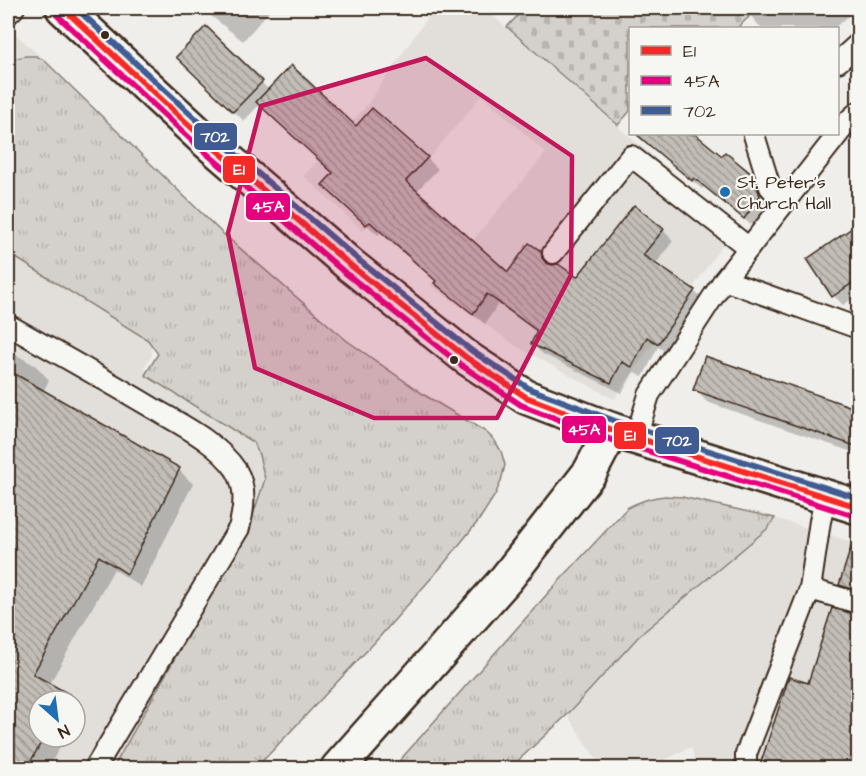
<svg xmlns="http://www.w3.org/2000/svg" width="866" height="776" font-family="'Architects Daughter',sans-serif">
  <defs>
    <pattern id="grass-tufts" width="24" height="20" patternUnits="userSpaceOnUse" patternTransform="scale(1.5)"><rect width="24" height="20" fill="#d4d1cc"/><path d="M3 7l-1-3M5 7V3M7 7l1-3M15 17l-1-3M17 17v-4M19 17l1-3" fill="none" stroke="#b7b4af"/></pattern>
    <pattern id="cemetery-stones" width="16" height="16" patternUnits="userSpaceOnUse" patternTransform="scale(1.5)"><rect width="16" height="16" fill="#d4d1cc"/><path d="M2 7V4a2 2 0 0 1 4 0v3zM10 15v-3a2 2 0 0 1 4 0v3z" fill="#b7b4af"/></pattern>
    <pattern id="building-back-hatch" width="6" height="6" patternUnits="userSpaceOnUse" patternTransform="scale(1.5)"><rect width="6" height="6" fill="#c2bdb7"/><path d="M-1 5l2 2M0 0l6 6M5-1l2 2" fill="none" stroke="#9f9a94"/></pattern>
  </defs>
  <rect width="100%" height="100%" fill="#efeeea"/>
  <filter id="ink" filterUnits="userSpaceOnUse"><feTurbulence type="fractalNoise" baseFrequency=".0167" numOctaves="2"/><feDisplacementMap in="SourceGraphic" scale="12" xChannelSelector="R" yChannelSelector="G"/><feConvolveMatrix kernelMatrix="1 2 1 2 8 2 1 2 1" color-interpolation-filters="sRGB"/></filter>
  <g filter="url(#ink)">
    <g fill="#e2dfdb" fill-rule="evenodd">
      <polygon points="434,8 484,8 624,132 736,226 614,399 516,346 430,285 473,240 546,153 482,95 429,158 363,231 304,176 367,105"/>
      <polygon points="8,27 44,60 36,56 12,60 8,64"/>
      <path d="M8 252 151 335 152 355 144 368 262 442 270 480 245 554 117 768H8ZM39 701H75V737H39Z"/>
      <polygon points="775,518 858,544 858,768 697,768 691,747 649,768 602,768 567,715 640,635 767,529"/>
    </g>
    <g fill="url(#grass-tufts)" stroke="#887e75" stroke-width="1.5">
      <polygon points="25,56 36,56 44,60 220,231 346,340 426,396 486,432 495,441 501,451 505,465 501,481 495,495 479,520 442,566 375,642 256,768 113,768 249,527 265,479 259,455 254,443 145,375 158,354 148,340 8,253 8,64 11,60"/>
      <path d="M665 496 682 497 775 518 767 529 640 635 567 715 510 768H393L549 592 627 508C640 501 651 497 665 496Z"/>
    </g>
    <polygon fill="url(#cemetery-stones)" stroke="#887e75" stroke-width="1.5" points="525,8 741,8 749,17 739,26 741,28 630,28 630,111 618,125 507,27"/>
    <g fill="#0003">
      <polygon points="201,8 272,8 243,41"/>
      <polygon points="529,8 538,8 534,12"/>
      <polygon points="744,8 858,8 834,28 761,28"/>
      <polygon points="206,28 269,90 427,158 438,169 416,192 508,274 540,253 552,264 552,266 577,279 663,230 673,241 655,265 694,291 705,302 669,354 658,347 643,377 634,372 622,393 543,354 532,344 538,333 498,304 485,324 447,293 437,282 381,232 378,235 335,196 334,174 260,104 244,121 178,57"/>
      <polygon points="637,134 693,134 722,158 753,177 763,187 769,206 755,228 704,187 702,189"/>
      <polygon points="853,230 858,236 858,295 843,305 834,296 809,259"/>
      <polygon points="8,350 36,366 49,380 43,392 179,470 193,484 141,587 114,569 49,685 68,696 73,701 39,701 39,737 66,737 48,768 8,768"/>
      <polygon points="706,358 858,410 858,454 707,402 695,390"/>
      <polygon points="852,550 858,552 858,596 850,594 841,585"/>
      <polygon points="854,616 858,616 858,768 770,768 763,761 809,685"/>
      <polygon points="75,703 81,709 75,721"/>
    </g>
    <g fill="url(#building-back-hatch)" stroke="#3b2a1e" stroke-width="1.5">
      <polygon points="206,26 263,81 233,112 176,57"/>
      <polygon points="291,65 356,126 372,108 428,157 406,181 508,272 529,243 541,251 542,258 546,263 552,265 558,264 577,277 634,205 664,229 643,255 695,290 658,344 647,337 632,367 622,362 611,383 531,344 537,331 487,294 473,314 434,283 436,281 370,222 366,225 322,185 333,173 256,102"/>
      <polygon points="636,134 695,134 722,156 725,152 754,176 760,196 744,219 694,178 692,181"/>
      <polygon points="858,224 858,279 832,297 807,259"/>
      <polygon points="705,356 858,409 858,447 693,390"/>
      <polygon points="8,370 180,468 127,574 99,556 33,674 69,694 65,701 39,701 39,737 44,737 27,768 8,768"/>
      <polygon points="852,544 858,545 858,591 839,585"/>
      <polygon points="832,608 858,615 858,768 783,768 761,762 789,677 808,683"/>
    </g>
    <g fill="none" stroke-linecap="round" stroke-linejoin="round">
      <g stroke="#3b2a1e" stroke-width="24">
        <g id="service">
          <polyline points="8,14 14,8"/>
          <polyline points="838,62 858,44"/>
          <polyline points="755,134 754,135 770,187 784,203"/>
          <polyline points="553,253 631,156 749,248"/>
          <polyline points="724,280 858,328"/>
          <path d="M8 325C56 352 104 379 151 407 180 424 217 442 236 470 247 488 244 509 239 528L95 768"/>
          <polyline points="636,437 649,395 724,280 849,120 858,112"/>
          <polyline points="826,497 820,521 810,589 858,603"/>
          <polyline points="746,768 746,754 810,589"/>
        </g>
      </g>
      <g stroke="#3b2a1e" stroke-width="38">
        <polyline id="minor" points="338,768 506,579 590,472 612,430"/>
      </g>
      <g stroke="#3b2a1e" stroke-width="38">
        <polyline id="secondary" points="63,8 204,139 349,264 467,358 526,397 612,430 858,507"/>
      </g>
      <use href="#service" stroke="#f6f6f2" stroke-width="20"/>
      <use href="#minor" stroke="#f6f6f2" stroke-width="33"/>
      <use href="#secondary" stroke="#f6f6f2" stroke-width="33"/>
      <g stroke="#f6f6f2" stroke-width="10">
        <polyline id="bus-1" points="63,8 204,139 349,264 467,358 526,397 612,430 858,507"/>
      </g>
      <g stroke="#f6f6f2" stroke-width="10">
        <polyline id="bus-2" points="57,15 198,146 343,271 461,365 521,405 609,439 855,516"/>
      </g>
      <g stroke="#f6f6f2" stroke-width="10">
        <polyline id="bus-3" points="76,8 210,132 355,257 472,351 530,389 615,421 858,498"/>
      </g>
      <use href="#bus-1" stroke="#f52a26" stroke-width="6"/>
      <use href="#bus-2" stroke="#e5007d" stroke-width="6"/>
      <use href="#bus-3" stroke="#3f5b92" stroke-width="6"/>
    </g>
  </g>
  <path fill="#c2185b" fill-opacity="0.2" stroke="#c2185b" stroke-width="4.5" stroke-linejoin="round" d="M426 58 572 156 571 275 497 418H374L255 368 228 233 261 106Z"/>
  <g fill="#3b2a1e" stroke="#f6f6f2" stroke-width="2">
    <circle cx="105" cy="35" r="5"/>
    <circle cx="454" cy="360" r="5"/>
  </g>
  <circle fill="#1f6fb2" stroke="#f6f6f2" stroke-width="2" cx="725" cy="192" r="6"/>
  <g text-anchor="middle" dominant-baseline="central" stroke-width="4.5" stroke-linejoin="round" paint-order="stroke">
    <g font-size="18" fill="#3b2a1e" stroke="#f6f6f2" text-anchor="start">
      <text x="737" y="182">St. Peter's<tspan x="737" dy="21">Church Hall</tspan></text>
    </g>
  </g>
  <g stroke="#f6f6f2" stroke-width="2">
    <rect x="193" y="122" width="45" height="29" rx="6" fill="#3f5b92"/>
    <rect x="222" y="155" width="34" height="29" rx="6" fill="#f52a26"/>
    <rect x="245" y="192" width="46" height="29" rx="6" fill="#e5007d"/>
    <rect x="561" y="415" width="46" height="29" rx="6" fill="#e5007d"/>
    <rect x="613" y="421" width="34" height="29" rx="6" fill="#f52a26"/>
    <rect x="654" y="426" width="46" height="29" rx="6" fill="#3f5b92"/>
  </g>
  <g font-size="16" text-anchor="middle" font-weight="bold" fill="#fff">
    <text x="215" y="142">702</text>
    <text x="239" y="175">E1</text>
    <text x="268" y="212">45A</text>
    <text x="584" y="435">45A</text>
    <text x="630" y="441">E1</text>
    <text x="677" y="446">702</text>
  </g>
  <rect width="866" height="776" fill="none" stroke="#f6f6f2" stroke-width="30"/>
  <rect x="15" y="15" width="836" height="746" fill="none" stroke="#3b2a1e" stroke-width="2" filter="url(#ink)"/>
  <rect x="629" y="27" width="210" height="108" fill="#f6f6f2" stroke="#aba49d" stroke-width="1.5"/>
  <rect x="641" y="46" width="30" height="9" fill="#f52a26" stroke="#aba49d" stroke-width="1.5"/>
  <text x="683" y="57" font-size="18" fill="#3b2a1e">E1</text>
  <rect x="641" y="76" width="30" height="9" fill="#e5007d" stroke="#aba49d" stroke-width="1.5"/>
  <text x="683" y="87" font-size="18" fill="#3b2a1e">45A</text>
  <rect x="641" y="106" width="30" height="9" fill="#3f5b92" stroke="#aba49d" stroke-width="1.5"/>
  <text x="683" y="117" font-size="18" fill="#3b2a1e">702</text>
  <g transform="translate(57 719) rotate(152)"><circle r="28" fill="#f6f6f2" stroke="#aba49d" stroke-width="1.5"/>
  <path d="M0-4.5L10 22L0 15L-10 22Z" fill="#1f6fb2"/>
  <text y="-9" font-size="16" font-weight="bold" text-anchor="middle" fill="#3b2a1e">N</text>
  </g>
</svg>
